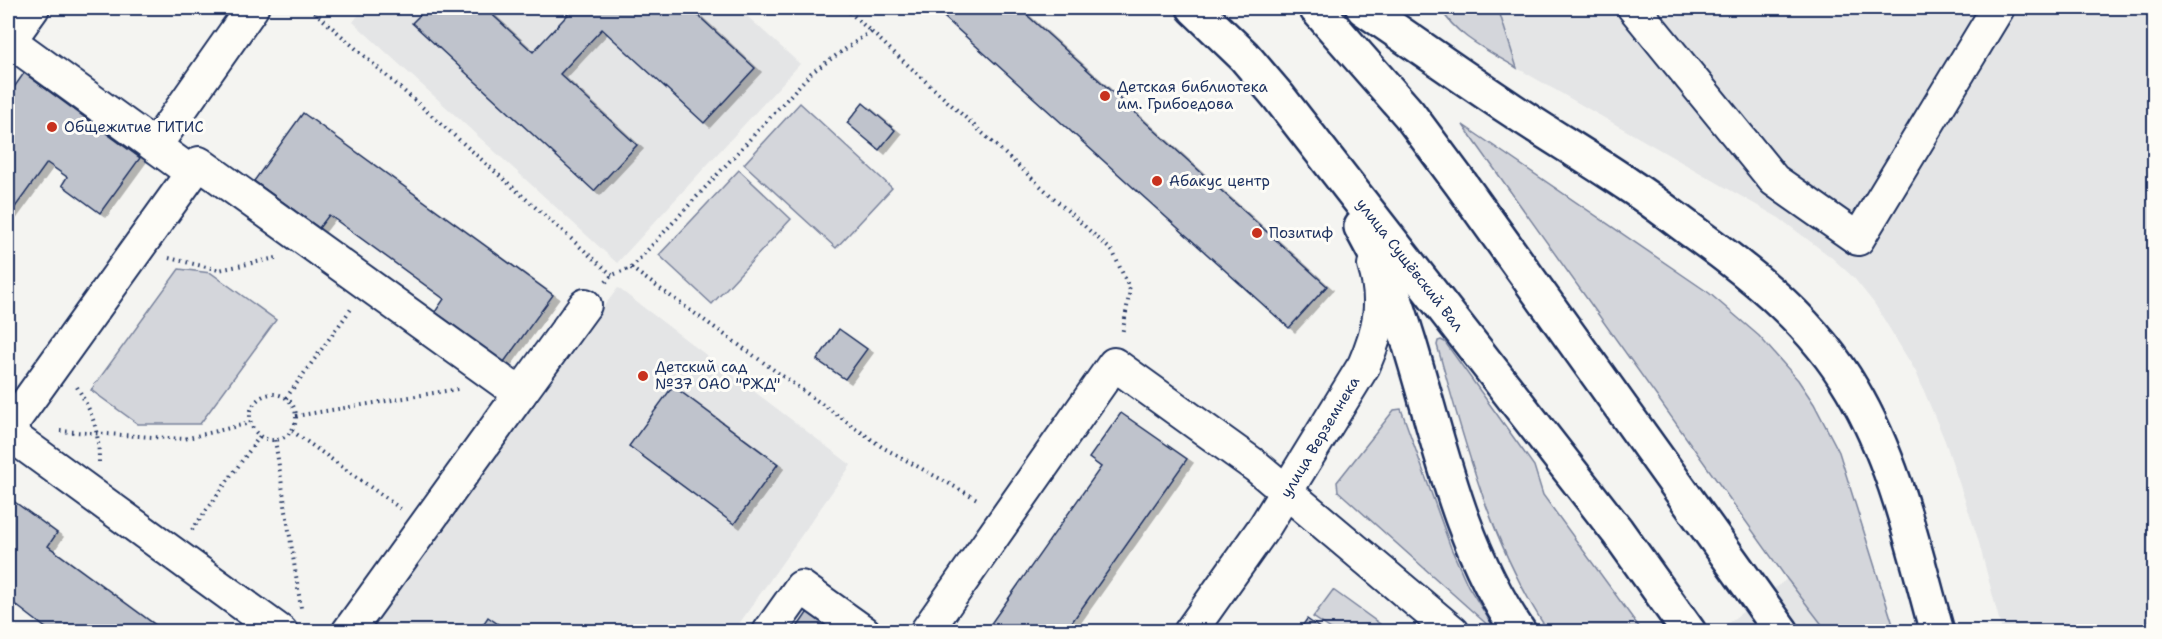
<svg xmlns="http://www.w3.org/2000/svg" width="2162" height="639" font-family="'Shantell Sans',sans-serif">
  <defs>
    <filter id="shadow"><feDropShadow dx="6" dy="4" stdDeviation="0" flood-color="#0004"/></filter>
  </defs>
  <rect width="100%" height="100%" fill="#f4f4f1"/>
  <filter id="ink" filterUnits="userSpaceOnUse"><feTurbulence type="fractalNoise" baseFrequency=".0167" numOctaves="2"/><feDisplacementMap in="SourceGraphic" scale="12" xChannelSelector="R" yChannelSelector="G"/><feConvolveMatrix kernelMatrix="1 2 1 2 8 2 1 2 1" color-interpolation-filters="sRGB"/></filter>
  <g filter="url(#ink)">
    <g fill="#e4e5e6">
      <polygon points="364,8 738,8 800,64 617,263 353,22"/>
      <polygon points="1498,8 2154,8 2154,631 2002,631 1978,539 1945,441 1916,372 1874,303 1854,278 1831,257 1779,218 1517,68"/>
      <polygon points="618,288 851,465 734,631 358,632 411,556"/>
      <polygon points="1787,579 1827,631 1716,632"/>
    </g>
    <g fill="#d4d6db" stroke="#78829c" stroke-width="1.5">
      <path d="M1440 8H1498L1517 68C1489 51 1457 37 1440 8Z"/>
      <polygon points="800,103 892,188 836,248 744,164"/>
      <polygon points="1463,125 1709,293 1759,336 1798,380 1814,404 1839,452 1895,631 1827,631 1787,579"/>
      <polygon points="739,170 791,219 712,304 659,255"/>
      <polygon points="179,269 211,273 276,320 200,424 138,424 91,390"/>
      <path d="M1441 340 1445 342 1534 466 1543 495 1642 631H1548C1491 545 1465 444 1437 345L1438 341Z"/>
      <polygon points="1401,409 1451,548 1468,586 1493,626 1491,628 1338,491 1337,482 1394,410"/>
      <polygon points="1333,590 1380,624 1375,631 1334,631 1313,617"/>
    </g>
    <g fill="#bfc3cc" stroke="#1b2f5e" stroke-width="1.5" filter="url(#shadow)">
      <polygon points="427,8 485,8 533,52 574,8 690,8 755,68 704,123 602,29 560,74 637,145 594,191 412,23"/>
      <polygon points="934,8 1019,8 1327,286 1289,328"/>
      <polygon points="24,73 140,158 100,213 62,185 67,177 47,163 8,217 8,96"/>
      <polygon points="863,103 895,130 879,150 847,123"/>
      <polygon points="303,113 553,295 504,362 435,312 444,299 329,215 319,228 254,181"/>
      <polygon points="839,329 867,349 845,379 817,360"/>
      <polygon points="673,386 778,464 734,524 629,446"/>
      <polygon points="1121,413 1187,459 1065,632 985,632 1101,467 1089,458"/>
      <polygon points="12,500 57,533 48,546 165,632 51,632 8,599 8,507"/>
      <polygon points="809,610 839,632 794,632"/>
      <polygon points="488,617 509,632 478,632"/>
      <polygon points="1307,619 1325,632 1298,632"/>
      <polygon points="971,623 983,632 965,632"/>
    </g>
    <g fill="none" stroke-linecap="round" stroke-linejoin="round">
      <g stroke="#1b2f5e" stroke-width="36">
        <g id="minor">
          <polyline points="1634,8 1774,180 1858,239 1998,8"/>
          <polyline points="10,41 192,173"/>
          <polyline points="8,43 33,8"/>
          <polyline points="155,146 252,8"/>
          <polyline points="520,394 585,305"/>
          <polyline points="8,429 199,163 520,394 348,632"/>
          <polyline points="8,433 281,632"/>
          <polyline points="769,632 801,587 864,632"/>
          <polyline points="926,632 1114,364 1257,467 1453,632"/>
          <path d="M1190 632 1265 526 1364 365C1379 330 1386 303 1374 265"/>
        </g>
      </g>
      <g stroke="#1b2f5e" stroke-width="38">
        <g id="major">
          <polyline points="1194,8 1244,56 1278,96 1617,531 1689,632"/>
          <polyline points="1316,8 1409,114 1461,184 1782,632"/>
          <path d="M1363 8C1413 42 1462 77 1512 110 1551 136 1592 160 1630 186 1653 201 1674 218 1696 234 1757 278 1814 324 1852 389 1896 463 1914 550 1937 632"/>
          <path d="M1361 227C1370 244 1380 262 1388 280 1433 397 1446 526 1519 632"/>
        </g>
      </g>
      <g stroke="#1b2f5e" stroke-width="4" stroke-dasharray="1.5 4.5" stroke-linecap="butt">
        <polyline points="310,8 612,275"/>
        <polyline points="845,8 1113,252 1130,290 1122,335"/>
        <polyline points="169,258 219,270 276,258"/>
        <polyline points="631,268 882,447 979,500"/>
        <polyline points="606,282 612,275 631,268 811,73 871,31"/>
        <path d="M77 387C93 414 99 430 99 462"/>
        <circle cx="273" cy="417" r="23"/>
        <polyline points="286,398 351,309"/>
        <polyline points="296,416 458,389"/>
        <polyline points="60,431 184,439 250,423"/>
        <polyline points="292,431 401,509"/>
        <polyline points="275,440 301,608"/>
        <polyline points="192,530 260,436"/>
      </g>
      <use href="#minor" stroke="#fdfcf7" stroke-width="32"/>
      <use href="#major" stroke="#fdfcf7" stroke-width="33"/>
    </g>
  </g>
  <g fill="#c8321e" stroke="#fdfcf7" stroke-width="2">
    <circle cx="1105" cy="96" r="6"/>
    <circle cx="52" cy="127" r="6"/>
    <circle cx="1157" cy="181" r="6"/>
    <circle cx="1257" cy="233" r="6"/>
    <circle cx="643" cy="376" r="6"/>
  </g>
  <g text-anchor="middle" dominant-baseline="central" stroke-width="6" stroke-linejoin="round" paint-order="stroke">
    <g font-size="15" fill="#1b2f5e" stroke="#fdfcf7" text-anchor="start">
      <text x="1117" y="87">Детская библиотека<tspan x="1117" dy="17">им. Грибоедова</tspan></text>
      <text x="64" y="127">Общежитие ГИТИС</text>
      <text x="1169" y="181">Абакус центр</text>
      <text x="1269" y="233">Позитиф</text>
      <text x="655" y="367">Детский сад<tspan x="655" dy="17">№37 ОАО "РЖД"</tspan></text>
    </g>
    <g font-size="15" fill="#1b2f5e" stroke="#fdfcf7">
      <text transform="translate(1410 265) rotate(52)">улица Сущёвский Вал</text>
      <text transform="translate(1320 437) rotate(-59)">улица Верземнека</text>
    </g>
  </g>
  <rect width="2162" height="639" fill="none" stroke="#fdfcf7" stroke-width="30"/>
  <rect x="15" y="15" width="2132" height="609" fill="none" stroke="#1b2f5e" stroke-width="2" filter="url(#ink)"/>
</svg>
